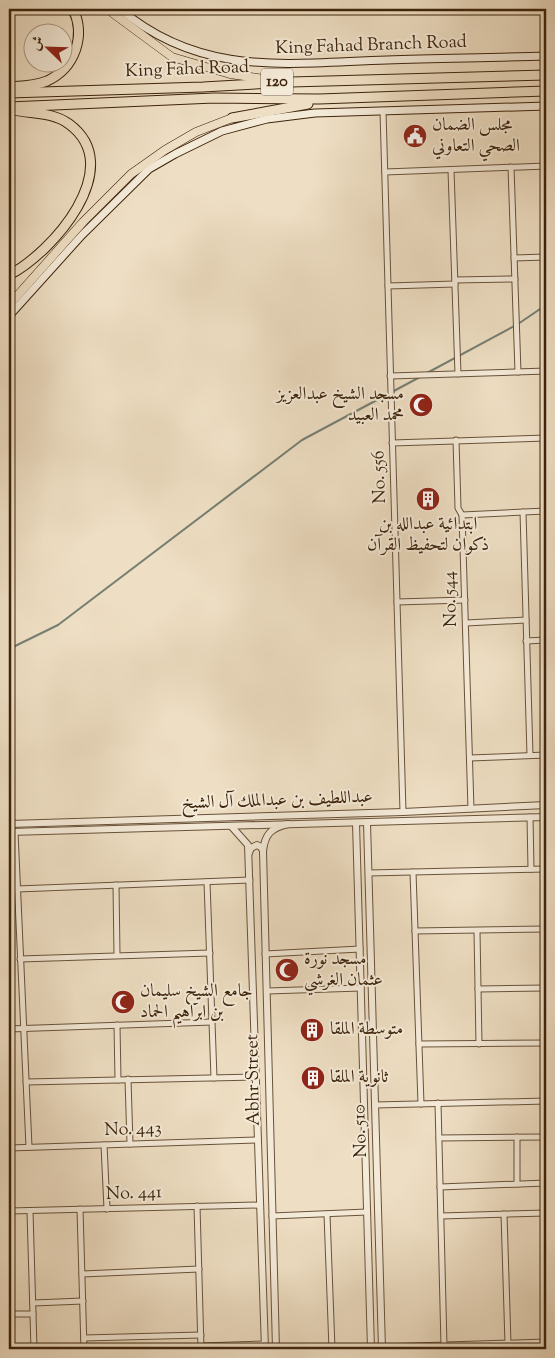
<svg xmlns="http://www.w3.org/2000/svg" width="555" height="1358" font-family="'Sorts Mill Goudy',Amiri,serif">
  <rect width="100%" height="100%" fill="#eedec3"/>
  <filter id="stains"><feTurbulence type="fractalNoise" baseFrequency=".004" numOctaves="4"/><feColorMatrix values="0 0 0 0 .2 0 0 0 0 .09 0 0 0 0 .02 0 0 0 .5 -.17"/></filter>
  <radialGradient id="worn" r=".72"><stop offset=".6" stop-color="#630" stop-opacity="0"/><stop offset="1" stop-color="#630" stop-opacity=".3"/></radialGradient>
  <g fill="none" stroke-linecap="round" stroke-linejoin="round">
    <g stroke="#757f74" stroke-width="2">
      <polyline points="427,373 518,324 546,305"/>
      <polyline points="9,649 58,625 302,440 420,377"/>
      <polyline points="436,1349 443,1348"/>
    </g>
    <g stroke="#69523a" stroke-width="7">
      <g id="minor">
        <polyline points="383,111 403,812"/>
        <polyline points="511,167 518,372"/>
        <polyline points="451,170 458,374"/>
        <polyline points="385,172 546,166"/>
        <polyline points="514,258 546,257"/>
        <polyline points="455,280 515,279"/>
        <polyline points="388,286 455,284"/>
        <polyline points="390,376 546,371"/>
        <polyline points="456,440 458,508 462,515 471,809"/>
        <polyline points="392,443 546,438"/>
        <polyline points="523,512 530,755"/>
        <polyline points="462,515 546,511"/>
        <polyline points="397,602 465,600"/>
        <polyline points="466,623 526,620"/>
        <polyline points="526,641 546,640"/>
        <polyline points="470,758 546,755"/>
        <polyline points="530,817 531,869"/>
        <polyline points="15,832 29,1147"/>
        <polyline points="413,872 421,1104"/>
        <polyline points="369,873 546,869"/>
        <polyline points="207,882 214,1078"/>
        <polyline points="116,885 117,955"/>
        <polyline points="17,889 250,880"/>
        <polyline points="415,931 546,929"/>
        <polyline points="477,931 479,1044"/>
        <polyline points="265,954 360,949"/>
        <polyline points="20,959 210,953"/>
        <polyline points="478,989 546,988"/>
        <polyline points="267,991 361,988"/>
        <polyline points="117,1025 118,1080"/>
        <polyline points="9,1029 212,1022"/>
        <polyline points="419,1044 546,1043"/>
        <polyline points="128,1079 130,1144"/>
        <polyline points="26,1082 256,1077"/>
        <polyline points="438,1103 444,1346"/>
        <polyline points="375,1105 546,1101"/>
        <polyline points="517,1137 517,1184"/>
        <polyline points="439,1138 546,1137"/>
        <polyline points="104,1145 107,1209"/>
        <polyline points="9,1148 258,1140"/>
        <polyline points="440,1187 546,1183"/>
        <polyline points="197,1206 201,1349"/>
        <polyline points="80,1209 84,1349"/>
        <polyline points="9,1211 260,1205"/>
        <polyline points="30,1211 34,1349"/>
        <polyline points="327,1214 332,1349"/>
        <polyline points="504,1214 508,1344"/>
        <polyline points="272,1216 367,1212"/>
        <polyline points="441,1216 546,1213"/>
        <polyline points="82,1274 199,1269"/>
        <polyline points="33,1303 83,1301"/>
        <polyline points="9,1314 33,1314"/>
        <polyline points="84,1338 201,1335"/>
        <polyline points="201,1346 265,1344"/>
        <polyline points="382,1347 546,1342"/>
        <polyline points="360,1349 371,1349"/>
      </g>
    </g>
    <g stroke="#69523a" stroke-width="8">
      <g id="tertiary">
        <polyline points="356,823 371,1349"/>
        <polyline points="367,823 382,1349"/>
        <polyline points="9,824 403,812 546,805"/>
        <polyline points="232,827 248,845 265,1349"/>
        <polyline points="9,832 546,817"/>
        <polyline points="249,853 251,848 257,845 261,847 263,851"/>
        <path d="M276 1349 263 851C265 834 271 828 288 824"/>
      </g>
    </g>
    <g stroke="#3d240c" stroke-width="9">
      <g id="secondary">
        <path d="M120 9C202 78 289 63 387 60 440 58 493 58 546 56"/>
        <polyline points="9,316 82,235 149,169 175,154 222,131 267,119 315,113 546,106"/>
      </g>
    </g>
    <g stroke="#3d240c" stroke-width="9">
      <g id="trunk">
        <polyline points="107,9 172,57 230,74 272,80"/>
        <polyline points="9,305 83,222 131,174 165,150 196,132 232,118"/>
      </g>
    </g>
    <g stroke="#3d240c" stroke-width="11">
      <g id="motorway">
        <path d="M9 87C22 86 35 86 47 81 75 68 86 36 73 9"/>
        <polyline points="9,93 203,87 291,82 546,75"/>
        <polyline points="9,107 214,98 319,99 546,91"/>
        <polyline points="232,118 308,104"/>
        <path d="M9 275C52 253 128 167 69 124 53 112 32 114 14 110"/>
      </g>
    </g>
    <use href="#minor" stroke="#f4ead8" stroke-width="5"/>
    <use href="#tertiary" stroke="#f4ead8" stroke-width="6"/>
    <use href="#secondary" stroke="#f4ead8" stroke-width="7"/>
    <use href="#trunk" stroke="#eedec3" stroke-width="8"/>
    <use href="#motorway" stroke="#eedec3" stroke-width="9"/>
  </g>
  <defs>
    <g id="civic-disc" transform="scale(1.25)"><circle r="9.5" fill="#8f2418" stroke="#f4ead8"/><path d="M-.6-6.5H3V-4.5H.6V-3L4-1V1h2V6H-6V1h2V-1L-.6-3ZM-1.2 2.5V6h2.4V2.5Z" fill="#fff"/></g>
    <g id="mosque-disc" transform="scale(1.25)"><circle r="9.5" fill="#8f2418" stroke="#f4ead8"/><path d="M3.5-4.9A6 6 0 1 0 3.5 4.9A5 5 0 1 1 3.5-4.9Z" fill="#fff"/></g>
    <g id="building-disc" transform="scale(1.25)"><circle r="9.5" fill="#8f2418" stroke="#f4ead8"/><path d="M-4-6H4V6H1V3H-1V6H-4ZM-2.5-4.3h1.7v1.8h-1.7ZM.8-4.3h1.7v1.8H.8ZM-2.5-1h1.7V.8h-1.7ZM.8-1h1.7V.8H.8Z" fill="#fff"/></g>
  </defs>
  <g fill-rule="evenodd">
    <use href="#civic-disc" x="415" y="136"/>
    <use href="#mosque-disc" x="421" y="405"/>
    <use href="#building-disc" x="428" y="499"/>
    <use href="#mosque-disc" x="287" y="970"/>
    <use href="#mosque-disc" x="123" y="1002"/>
    <use href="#building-disc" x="312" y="1030"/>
    <use href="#building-disc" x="313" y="1078"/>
  </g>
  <g text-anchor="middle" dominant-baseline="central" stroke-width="4" stroke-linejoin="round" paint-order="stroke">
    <rect fill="#f4ead8" stroke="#745f49" stroke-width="1" x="261" y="68.5" width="32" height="27" rx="4"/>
    <g font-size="16" font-weight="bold" fill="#3d240c">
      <text x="277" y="82">120</text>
    </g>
    <g font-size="18" fill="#3d240c" stroke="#f4ead8">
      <text transform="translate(371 46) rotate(-2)">King Fahad Branch Road</text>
      <text transform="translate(187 70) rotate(-2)">King Fahd Road</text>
      <text transform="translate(380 477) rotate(-92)">No. 556</text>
      <text transform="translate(451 599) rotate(-92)">No. 544</text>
      <text transform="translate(277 801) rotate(-2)">عبداللطيف بن عبدالملك آل الشيخ</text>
      <text transform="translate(254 1080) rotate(-91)">Abhr Street</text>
      <text transform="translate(133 1130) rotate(-2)">No. 443</text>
      <text transform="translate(361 1131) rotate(-92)">No. 510</text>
      <text transform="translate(134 1194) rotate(-2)">No. 441</text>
    </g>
    <g font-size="18" fill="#3d240c" stroke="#f4ead8" text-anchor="start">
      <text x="432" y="126">مجلس الضمان<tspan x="432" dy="21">الصحي التعاوني</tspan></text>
      <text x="404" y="395" text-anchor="end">مسجد الشيخ عبدالعزيز<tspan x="404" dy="21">محمد العبيد</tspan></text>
      <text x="428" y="525" text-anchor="middle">ابتدائية عبدالله بن<tspan x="428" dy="21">ذكوان لتحفيظ القرآن</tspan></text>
      <text x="304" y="960">مسجد نورة<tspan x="304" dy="21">عثمان الغرشي</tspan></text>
      <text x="140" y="992">جامع الشيخ سليمان<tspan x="140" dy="21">بن ابراهيم الحماد</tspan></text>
      <text x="330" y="1030">متوسطة الملقا</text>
      <text x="330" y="1078">ثانوية الملقا</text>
    </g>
  </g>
  <rect width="555" height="1358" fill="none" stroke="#eedec3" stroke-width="30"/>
  <rect x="10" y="10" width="535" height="1338" fill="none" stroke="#3d240c" stroke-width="2.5"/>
  <rect x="15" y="15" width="525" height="1328" fill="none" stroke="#3d240c"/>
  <g transform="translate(48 48) rotate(293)"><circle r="24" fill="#f4ead8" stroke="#ab9b86"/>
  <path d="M0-4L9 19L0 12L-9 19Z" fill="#8f2418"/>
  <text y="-8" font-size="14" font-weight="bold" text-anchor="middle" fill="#3d240c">ش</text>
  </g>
  <rect width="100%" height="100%" filter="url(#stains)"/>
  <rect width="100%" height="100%" fill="url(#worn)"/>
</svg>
